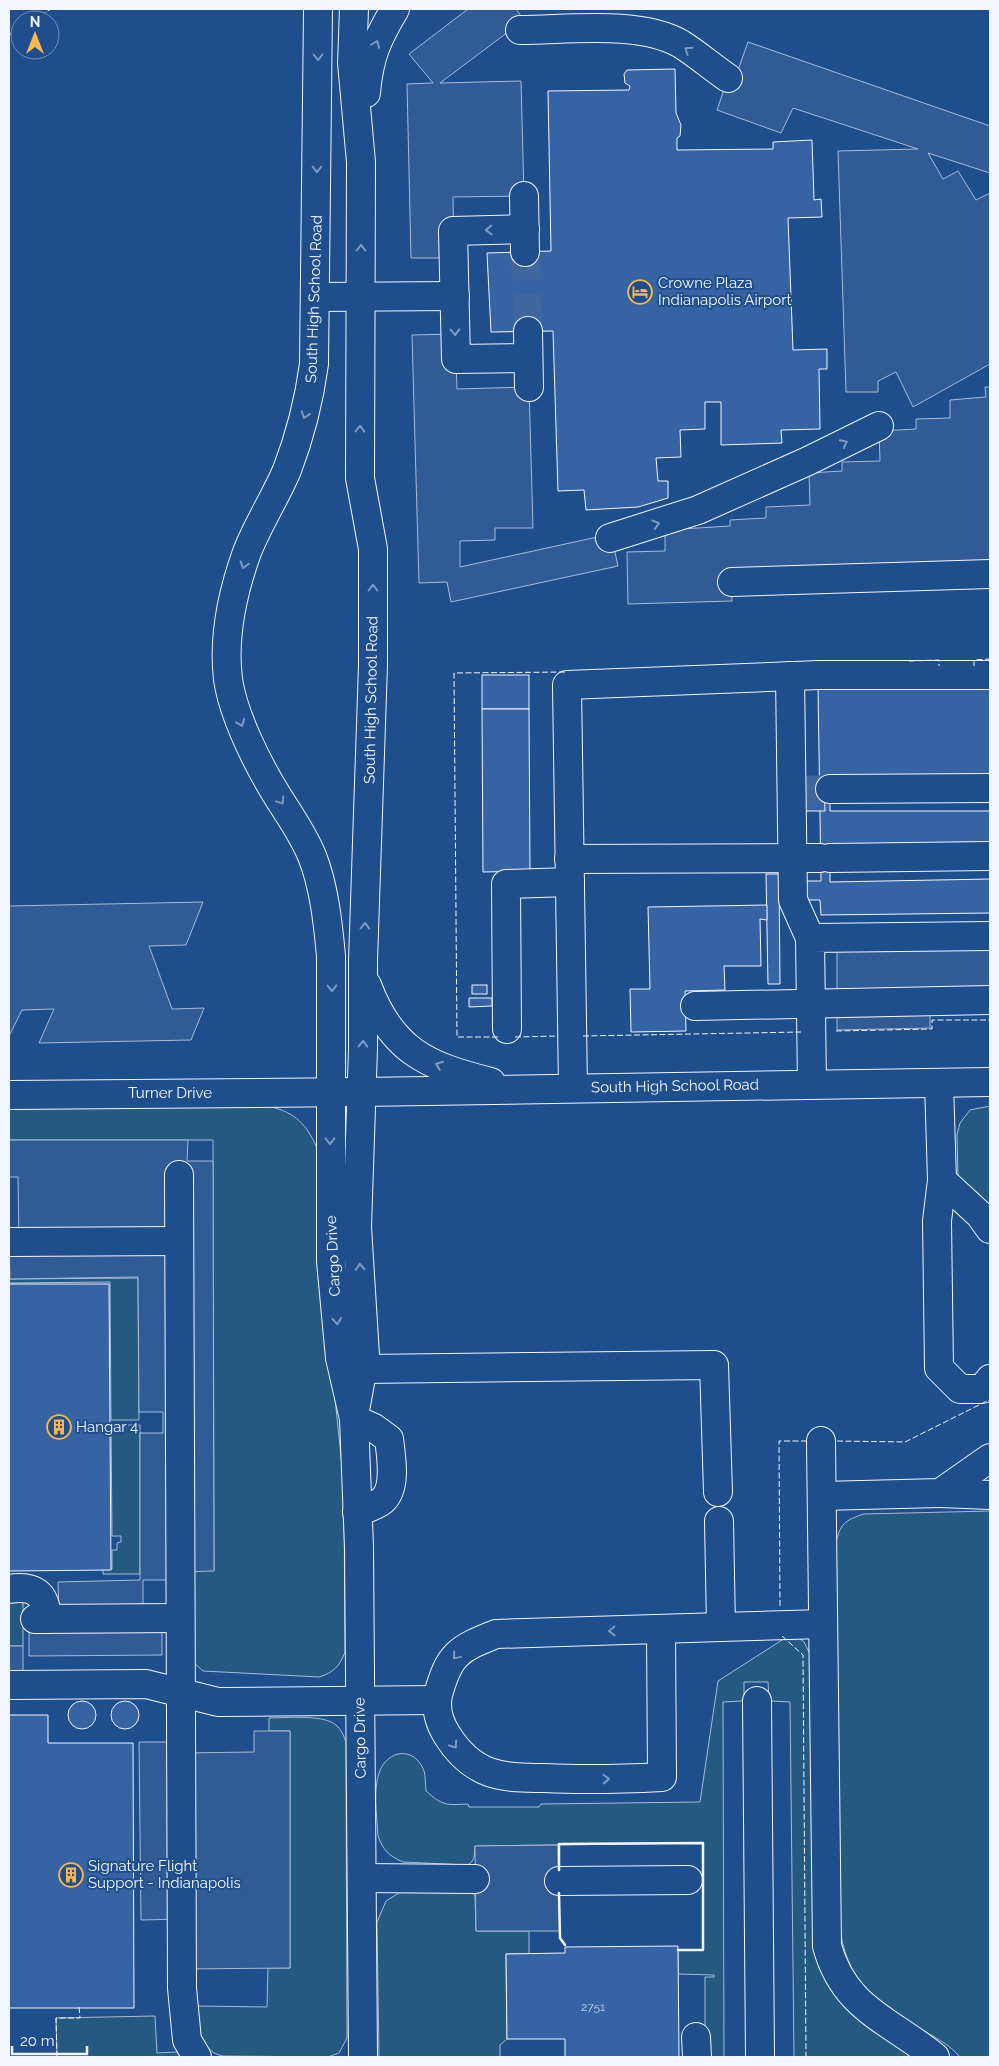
<svg xmlns="http://www.w3.org/2000/svg" width="999" height="2066" font-family="Raleway,sans-serif">
  <rect width="100%" height="100%" fill="#1f4e8c"/>
  <g fill="#245a82" stroke="#a8bbd7">
    <path d="M268 1106C297 1113 306 1124 318 1150L326 1312 344 1485 345 1652C340 1666 333 1673 319 1677L203 1671 192 1661 190 1571 214 1570 213 1140H9V1109Z"/>
    <polygon points="990,1106 990,1216 958,1178 957,1135 960,1123 970,1110"/>
    <polygon points="138,1278 139,1420 111,1420 110,1282 9,1283 9,1279"/>
    <polygon points="111,1425 140,1425 140,1574 103,1574 103,1569 112,1569 112,1550 117,1550 117,1543 121,1542 121,1536 112,1536"/>
    <path d="M990 1511V2057H960C951 2046 938 2039 926 2032 876 2001 845 1984 839 1920L836 1543C840 1524 845 1520 864 1514Z"/>
    <polygon points="23,1595 23,1646 9,1646 9,1600"/>
    <path d="M793 1633 804 1642 811 1656 822 1968 834 1994 844 2004 917 2057H794L790 1702 771 1701 769 1699 768 1682H744V1698L742 1701 723 1702 724 2057H705V1977H714V1975L678 1974V1950H703V1843L475 1846C474 1855 476 1861 467 1865L403 1862C389 1856 383 1850 378 1836 377 1818 373 1789 379 1773 387 1749 415 1746 424 1771 426 1777 425 1784 426 1791 443 1806 446 1805 468 1804L469 1807H539L541 1804 700 1802 718 1681Z"/>
    <path d="M269 1718C286 1718 323 1714 336 1725 341 1729 344 1736 346 1742L347 2038 339 2053 328 2057 222 2056 214 2053 200 2041 197 2006 267 2007 268 1968H290V1731H269Z"/>
    <polygon points="402,1891 472,1892 475,1896 476,1931 529,1931 529,1954 506,1954 507,2039 500,2045 500,2057 379,2057 377,1922 386,1901"/>
    <polygon points="155,2016 157,2053 177,2052 180,2057 57,2057 56,2018"/>
  </g>
  <g fill="#305b95" stroke="#a8bbd7">
    <polygon points="468,9 516,9 524,20 440,83 521,81 524,196 453,197 454,258 411,258 407,84 433,83 409,54"/>
    <polygon points="748,42 990,126 990,173 928,153 943,179 958,171 976,200 990,193 990,364 913,407 896,372 878,381 878,392 846,392 838,151 918,149 793,108 781,133 717,110 727,81 733,84"/>
    <polygon points="455,334 457,389 529,387 533,528 495,528 495,540 460,541 460,567 611,534 618,566 451,602 447,582 419,583 412,335"/>
    <polygon points="985,387 990,387 990,564 731,573 732,601 628,604 627,552 665,551 665,530 730,526 730,520 766,518 766,507 810,505 809,473 842,471 842,462 880,461 879,431 916,429 916,419 950,418 950,400 986,397"/>
    <polygon points="203,902 186,945 149,946 172,1009 204,1008 191,1040 39,1043 54,1009 22,1010 9,1036 9,906"/>
    <polygon points="990,936 990,1000 930,1002 930,1028 837,1030 837,938"/>
    <polygon points="9,1140 188,1140 187,1161 213,1161 214,1571 180,1572 179,1580 143,1580 143,1618 162,1618 162,1655 29,1656 29,1619 59,1618 58,1582 140,1580 140,1433 163,1433 163,1412 139,1412 138,1277 10,1279 9,1242 19,1242 18,1177 9,1177"/>
    <rect x="9" y="1646" width="14" height="39"/>
    <polygon points="254,1731 290,1731 290,1968 182,1969 182,1919 141,1920 139,1742 182,1742 182,1753 254,1752"/>
    <polygon points="558,1845 560,1931 476,1931 475,1846"/>
  </g>
  <g fill="#3563a3" stroke="#f2f6ff">
    <polygon points="675,69 676,113 681,125 680,136 677,138 677,150 773,149 773,142 812,140 814,200 821,199 822,217 788,218 793,350 827,349 827,369 819,369 820,429 781,430 782,443 721,445 721,402 705,402 705,429 680,430 681,457 656,458 658,481 668,481 668,498 638,507 586,510 584,490 558,491 553,331 491,332 487,253 551,251 548,91 629,90 630,86 625,83 624,74 627,70"/>
    <rect x="482" y="675" width="47" height="34"/>
    <polygon points="990,685 990,780 830,781 830,811 990,811 990,845 830,846 830,882 990,879 990,913 821,915 820,900 776,900 775,881 821,881 818,687"/>
    <polygon points="482,709 529,709 530,871 483,872"/>
    <polygon points="824,781 825,811 803,811 803,782"/>
    <polygon points="766,874 779,874 780,984 768,984"/>
    <polygon points="767,905 767,920 760,919 761,966 724,966 725,990 685,991 686,1031 631,1032 630,989 650,989 648,907"/>
    <rect x="472" y="985" width="15" height="9"/>
    <polygon points="469,998 492,998 492,1006 469,1007"/>
    <polygon points="9,1284 109,1284 111,1570 9,1571"/>
    <circle cx="125" cy="1715" r="14"/>
    <circle cx="82" cy="1715" r="14"/>
    <polygon points="9,1715 48,1715 48,1743 133,1743 134,2008 9,2008"/>
    <polygon points="678,1946 679,2057 565,2057 565,2039 507,2039 506,1954 565,1953 565,1947"/>
  </g>
  <g fill="none" stroke-linecap="round" stroke-linejoin="round">
    <g stroke="#3f679d" stroke-width="28" stroke-dasharray="28 14" stroke-linecap="butt">
      <polyline points="525,252 528,331"/>
      <polyline points="803,790 830,789"/>
    </g>
    <g stroke="#f2f6ff" stroke-width="30">
      <g id="minor">
        <path d="M318 9 314 364C309 401 300 436 287 470 275 498 258 524 247 552 233 591 223 638 228 679 233 715 258 765 278 797 290 816 303 834 312 856 324 886 328 923 331 956V1261L340 1358 354 1419 359 1547 363 2057"/>
        <polyline points="354,9 352,63 361,162 360,478 373,549 373,665 363,961 363,1048 357,1227 365,1355 356,1405"/>
        <path d="M520 30C568 30 639 20 681 44 697 54 712 67 728 78"/>
        <path d="M366 93C369 57 377 39 395 9"/>
        <polyline points="524,196 525,252"/>
        <polyline points="525,229 453,231 456,359 528,358"/>
        <polyline points="316,297 455,296"/>
        <polyline points="528,331 529,387"/>
        <polyline points="610,538 698,510 808,461 879,426"/>
        <polyline points="732,582 990,574"/>
        <polyline points="790,676 793,900 810,938"/>
        <polyline points="830,789 990,788"/>
        <polyline points="830,858 990,856"/>
        <polyline points="569,859 820,858"/>
        <path d="M367 985C391 1050 426 1066 491 1082"/>
        <polyline points="695,1006 990,1000"/>
        <polyline points="507,1029 506,884 570,882"/>
        <polyline points="939,1083 942,1180 937,1221 939,1368 960,1389 982,1389 990,1379"/>
        <polyline points="812,1085 810,938 990,936"/>
        <polyline points="573,1088 567,685 819,675 990,675"/>
        <polyline points="9,1095 361,1092 990,1082"/>
        <polyline points="179,1175 182,1988 187,2040 197,2057"/>
        <polyline points="942,1180 980,1215 990,1229"/>
        <polyline points="9,1242 179,1241"/>
        <polyline points="362,1369 714,1365 718,1492"/>
        <path d="M354 1419 374 1428 389 1439C391 1456 397 1487 383 1500 376 1506 365 1509 357 1512"/>
        <path d="M821 1441 827 1946C844 2009 890 2020 935 2057"/>
        <polyline points="940,1493 990,1495"/>
        <polyline points="822,1496 940,1493 990,1458"/>
        <polyline points="719,1521 721,1627 823,1624"/>
        <path d="M9 1589C34 1585 46 1593 47 1619"/>
        <polyline points="35,1619 180,1618"/>
        <path d="M661 1630 662 1777C623 1779 584 1780 545 1778 527 1778 506 1778 489 1772 470 1765 457 1751 447 1735 440 1724 435 1709 438 1695 449 1654 458 1649 496 1634L721 1627"/>
        <polyline points="9,1685 146,1684 218,1702 437,1700"/>
        <polyline points="757,1701 760,2057"/>
        <polyline points="362,1878 475,1879"/>
        <polyline points="559,1881 688,1880"/>
        <polyline points="696,2037 697,2057"/>
      </g>
    </g>
    <use href="#minor" stroke="#1f4e8c" stroke-width="28"/>
    <g stroke="#f2f6ff" stroke-width="1" stroke-dasharray="6 2.5" stroke-linecap="butt">
      <polyline points="33,20 51,9"/>
      <polyline points="9,35 20,28"/>
      <polyline points="909,661 939,660 939,666"/>
      <polyline points="974,666 974,660 990,659"/>
      <polyline points="836,1031 932,1029 932,1020 990,1020"/>
      <polyline points="583,1036 801,1032"/>
      <polyline points="498,1037 457,1037 454,673 567,672"/>
      <polyline points="515,1037 558,1036"/>
      <polyline points="837,1441 905,1442 989,1400"/>
      <polyline points="780,1606 779,1441 807,1441"/>
      <polyline points="782,1636 803,1655 806,2057"/>
      <polyline points="57,2057 56,2018 80,2018 79,2007"/>
    </g>
    <g stroke="#f2f6ff" stroke-width="2.5">
      <polyline points="559,1870 559,1844 703,1843 703,1950 678,1950"/>
      <polyline points="559,1893 560,1938 565,1945"/>
    </g>
  </g>
  <defs><path id="oneway-chevron" d="M-2-3.5L2.5 0L-2 3.5" fill="none" stroke-width="1.6" stroke-linecap="round" stroke-linejoin="round" transform="scale(1.25)"/></defs>
  <g stroke="#7e9ac0">
    <use href="#oneway-chevron" transform="translate(376 44) rotate(-69)"/>
    <use href="#oneway-chevron" transform="translate(688 50) rotate(-145)"/>
    <use href="#oneway-chevron" transform="translate(318 57) rotate(90)"/>
    <use href="#oneway-chevron" transform="translate(317 169) rotate(90)"/>
    <use href="#oneway-chevron" transform="translate(489 230) rotate(178)"/>
    <use href="#oneway-chevron" transform="translate(361 248) rotate(-90)"/>
    <use href="#oneway-chevron" transform="translate(455 332) rotate(89)"/>
    <use href="#oneway-chevron" transform="translate(305 415) rotate(108)"/>
    <use href="#oneway-chevron" transform="translate(360 429) rotate(-89)"/>
    <use href="#oneway-chevron" transform="translate(844 443) rotate(-26)"/>
    <use href="#oneway-chevron" transform="translate(656 524) rotate(-17)"/>
    <use href="#oneway-chevron" transform="translate(244 565) rotate(106)"/>
    <use href="#oneway-chevron" transform="translate(373 588) rotate(-90)"/>
    <use href="#oneway-chevron" transform="translate(241 723) rotate(68)"/>
    <use href="#oneway-chevron" transform="translate(281 801) rotate(56)"/>
    <use href="#oneway-chevron" transform="translate(365 926) rotate(-88)"/>
    <use href="#oneway-chevron" transform="translate(332 988) rotate(89)"/>
    <use href="#oneway-chevron" transform="translate(363 1044) rotate(-89)"/>
    <use href="#oneway-chevron" transform="translate(439 1065) rotate(-159)"/>
    <use href="#oneway-chevron" transform="translate(330 1141) rotate(89)"/>
    <use href="#oneway-chevron" transform="translate(360 1267) rotate(-93)"/>
    <use href="#oneway-chevron" transform="translate(337 1321) rotate(85)"/>
    <use href="#oneway-chevron" transform="translate(612 1631) rotate(179)"/>
    <use href="#oneway-chevron" transform="translate(456 1656) rotate(130)"/>
    <use href="#oneway-chevron" transform="translate(454 1745) rotate(55)"/>
    <use href="#oneway-chevron" transform="translate(606 1779) rotate(-2)"/>
  </g>
  <defs>
    <g id="hotel-ring" transform="scale(1.25)"><circle r="9.5" fill="#1f4e8c" stroke="#ffb74d" stroke-width="1.5"/><path d="M-6-4.5h1.5V1H6V5H4.5V3h-9V5H-6ZM-4 0a1.8 1.8 0 1 1 3.6 0ZM.5 0V-2.5h3Q6-2.5 6 0Z" fill="#ffb74d"/></g>
    <g id="building-ring" transform="scale(1.25)"><circle r="9.5" fill="#1f4e8c" stroke="#ffb74d" stroke-width="1.5"/><path d="M-4-6H4V6H1V3H-1V6H-4ZM-2.5-4.3h1.7v1.8h-1.7ZM.8-4.3h1.7v1.8H.8ZM-2.5-1h1.7V.8h-1.7ZM.8-1h1.7V.8H.8Z" fill="#ffb74d"/></g>
  </defs>
  <g fill-rule="evenodd">
    <use href="#hotel-ring" x="640" y="292"/>
    <use href="#building-ring" x="59" y="1427"/>
    <use href="#building-ring" x="71" y="1875"/>
  </g>
  <g text-anchor="middle" dominant-baseline="central" stroke-width="4" stroke-linejoin="round" paint-order="stroke">
    <g font-size="12" fill="#c3d1e8">
      <text x="593" y="2007">2751</text>
    </g>
    <g font-size="15" fill="#f2f6ff" stroke="#1f4e8c" text-anchor="start">
      <text x="658" y="283">Crowne Plaza<tspan x="658" dy="17">Indianapolis Airport</tspan></text>
      <text x="76" y="1427">Hangar 4</text>
      <text x="88" y="1866">Signature Flight<tspan x="88" dy="17">Support - Indianapolis</tspan></text>
    </g>
    <g font-size="15" fill="#f2f6ff" stroke="#1f4e8c">
      <text transform="translate(314 299) rotate(-88)">South High School Road</text>
      <text transform="translate(371 700) rotate(-89)">South High School Road</text>
      <text transform="translate(675 1086) rotate(-1)">South High School Road</text>
      <text x="170" y="1093">Turner Drive</text>
      <text transform="translate(333 1256) rotate(-93)">Cargo Drive</text>
      <text transform="translate(360 1738) rotate(-91)">Cargo Drive</text>
    </g>
  </g>
  <rect width="999" height="2066" fill="none" stroke="#f2f6ff" stroke-width="20"/>
  <g transform="translate(35 35)"><circle r="24" fill="#1f4e8c" stroke="#7391ba"/>
  <path d="M0-4L9 19L0 12L-9 19Z" fill="#ffb74d"/>
  <text y="-8" font-size="14" font-weight="bold" text-anchor="middle" fill="#f2f6ff">N</text>
  </g>
  <path d="M12 2046v8h75v-8" fill="none" stroke="#f2f6ff" stroke-width="2.5"/>
  <text x="20" y="2046" font-size="15" fill="#f2f6ff" stroke="#1f4e8c" stroke-width="4" paint-order="stroke">20 m</text>
</svg>
